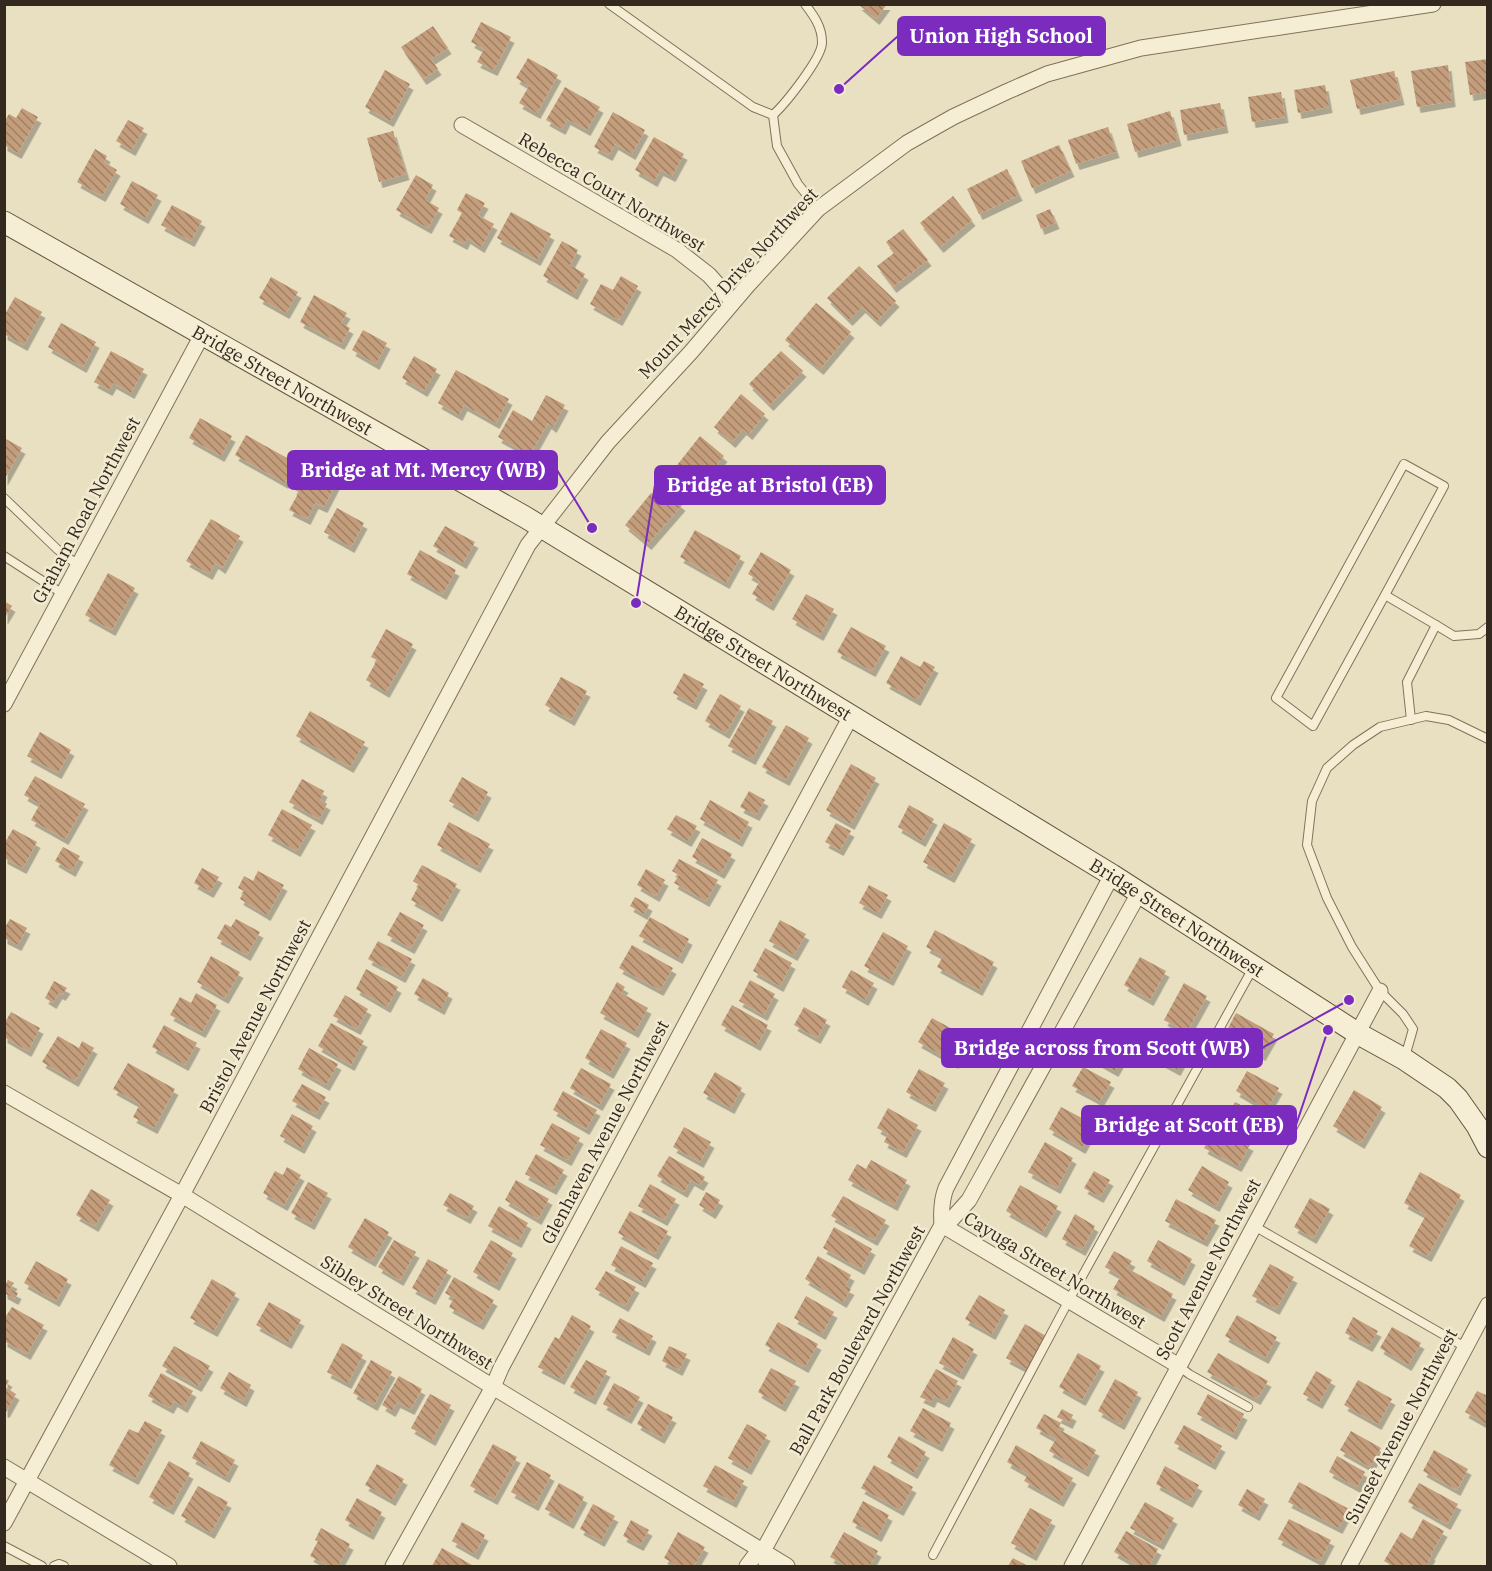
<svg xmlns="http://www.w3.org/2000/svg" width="1492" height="1571" font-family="'IBM Plex Serif',serif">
  <defs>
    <pattern id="building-back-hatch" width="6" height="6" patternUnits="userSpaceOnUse" patternTransform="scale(1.5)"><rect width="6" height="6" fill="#c49d7b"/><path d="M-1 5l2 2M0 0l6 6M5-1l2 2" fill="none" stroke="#a08064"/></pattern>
    <filter id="shadow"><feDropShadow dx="3.5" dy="6" stdDeviation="0" flood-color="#0004"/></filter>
  </defs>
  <rect width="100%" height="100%" fill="#e9e0c2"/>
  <g fill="url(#building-back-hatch)" filter="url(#shadow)">
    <polygon points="858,4 887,4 876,19"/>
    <polygon points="481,22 511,37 494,70 477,62 484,49 471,42"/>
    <polygon points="433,26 448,48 431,59 438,69 423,79 401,47"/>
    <polygon points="528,58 558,75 537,113 519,103 529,86 516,78"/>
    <polygon points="1488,59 1488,92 1470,95 1465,62"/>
    <polygon points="1448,65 1452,101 1417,107 1411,71"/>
    <polygon points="385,70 410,84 390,121 365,107"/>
    <polygon points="1394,71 1401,99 1357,109 1350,80"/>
    <polygon points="1325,85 1329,107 1298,113 1294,90"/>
    <polygon points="565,87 600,107 587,130 567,119 562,129 546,120"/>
    <polygon points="1281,92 1285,117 1252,122 1248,97"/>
    <polygon points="1220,103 1225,127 1184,135 1180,110"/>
    <polygon points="22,108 38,117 18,153 4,145 4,122 9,114 16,118"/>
    <polygon points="1170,111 1178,140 1135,152 1127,124"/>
    <polygon points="613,112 645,130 632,154 615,144 609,155 594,147"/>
    <polygon points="128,120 144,128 132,150 116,141"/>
    <polygon points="1108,127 1116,152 1076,164 1068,140"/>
    <polygon points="393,131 406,174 379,182 367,138"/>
    <polygon points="654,137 684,154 672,176 660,170 654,181 635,170"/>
    <polygon points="1059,145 1071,171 1032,188 1021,161"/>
    <polygon points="95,149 107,156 104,162 117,170 102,196 77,182"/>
    <polygon points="1007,169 1019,195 979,214 967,189"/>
    <polygon points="416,175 433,185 425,200 439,208 428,228 396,210"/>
    <polygon points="132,181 158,195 145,218 120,204"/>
    <polygon points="466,193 485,203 478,215 494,224 481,247 467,238 464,244 449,236 462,213 457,210"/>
    <polygon points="953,196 972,220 940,247 920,223"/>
    <polygon points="172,205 202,221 191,241 161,225"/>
    <polygon points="1050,209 1056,223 1041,229 1036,215"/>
    <polygon points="511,212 551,234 537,260 497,238"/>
    <polygon points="903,229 928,260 893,287 877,266 894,253 886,242"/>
    <polygon points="562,241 578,250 570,265 585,274 574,294 543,276"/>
    <polygon points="859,266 896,301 877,321 862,307 849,320 827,298"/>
    <polygon points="621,276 638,286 619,320 590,304 601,284 613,290"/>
    <polygon points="271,277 298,292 286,313 259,298"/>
    <polygon points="314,295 347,313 341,323 350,328 341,344 300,322"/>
    <polygon points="15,297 42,312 24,345 4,334 4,316"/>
    <polygon points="816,303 851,332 820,369 785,340"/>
    <polygon points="61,323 96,342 83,367 48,347"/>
    <polygon points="363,330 387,343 376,364 352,350"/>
    <polygon points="111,351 144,369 131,393 113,383 109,390 94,382"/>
    <polygon points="781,351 803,371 770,405 749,384"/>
    <polygon points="414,356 437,369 424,391 402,378"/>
    <polygon points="456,370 509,399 496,423 464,405 459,415 438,403"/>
    <polygon points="741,394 765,414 749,434 743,429 732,442 714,427"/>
    <polygon points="546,395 565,405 553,427 548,423 530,455 498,437 513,410 532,421"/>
    <polygon points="200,418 232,436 221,456 189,438"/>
    <polygon points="246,435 296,463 285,483 235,455"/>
    <polygon points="700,436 724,456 689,499 672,485 681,474 674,469"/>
    <polygon points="4,438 22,448 4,480"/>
    <polygon points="306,463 338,480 324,507 315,503 307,519 289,510 299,492 293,489"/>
    <polygon points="664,490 682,505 648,544 625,525 651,493 657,498"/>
    <polygon points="337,508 364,523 351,547 324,532"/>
    <polygon points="211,519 240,536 222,568 215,563 209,574 186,561"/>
    <polygon points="445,526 475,542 463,563 433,546"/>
    <polygon points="695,530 741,556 726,583 680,557"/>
    <polygon points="420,550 456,570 443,594 407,574"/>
    <polygon points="761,552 791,570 770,605 752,594 760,581 748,574"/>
    <polygon points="108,573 135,588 112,630 85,615"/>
    <polygon points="806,594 834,609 820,635 792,619"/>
    <polygon points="4,601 12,606 4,619"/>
    <polygon points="851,627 886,646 872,671 837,652"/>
    <polygon points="386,629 413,644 386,692 366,680 377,660 371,657"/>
    <polygon points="901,656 920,667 924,661 935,667 917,700 886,683"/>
    <polygon points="684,673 704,684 693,704 673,693"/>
    <polygon points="561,677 587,691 571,720 545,705"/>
    <polygon points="720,694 741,706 726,733 705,721"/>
    <polygon points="749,708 773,721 752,759 728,746"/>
    <polygon points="310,711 365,742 350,767 296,736"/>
    <polygon points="786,725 809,738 786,780 762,767"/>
    <polygon points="40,732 71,750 58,773 27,756"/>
    <polygon points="851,764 876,778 851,824 826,810"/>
    <polygon points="35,776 85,804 65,839 31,820 40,804 24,795"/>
    <polygon points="462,777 488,792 475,816 449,801"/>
    <polygon points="302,779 324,791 320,800 327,804 319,819 289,802"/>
    <polygon points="749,791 765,800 756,815 740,807"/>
    <polygon points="710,800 749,822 739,841 700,819"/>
    <polygon points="909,805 934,819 922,841 898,827"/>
    <polygon points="282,809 312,825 297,851 268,835"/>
    <polygon points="676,815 697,826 688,841 667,829"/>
    <polygon points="449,822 490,844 477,867 437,845"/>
    <polygon points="836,823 851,831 840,850 825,842"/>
    <polygon points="944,823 972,839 951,877 923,862"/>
    <polygon points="13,829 37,842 23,868 4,858 4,844"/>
    <polygon points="702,838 732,854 721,873 692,857"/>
    <polygon points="63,847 80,856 72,871 55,861"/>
    <polygon points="679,859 718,880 706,901 674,883 679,875 672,871"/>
    <polygon points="422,865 457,884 439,916 411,900 419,885 413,881"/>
    <polygon points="202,868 219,877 210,892 194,883"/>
    <polygon points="646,869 665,880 656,896 637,885"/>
    <polygon points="258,871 284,885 267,915 240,899 244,891 238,888 244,876 253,881"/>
    <polygon points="869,885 888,895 878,913 859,903"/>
    <polygon points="635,897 649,905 644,914 630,906"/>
    <polygon points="400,912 424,925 411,948 387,935"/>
    <polygon points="650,917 689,939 679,958 639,936"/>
    <polygon points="10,919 27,928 18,945 4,938 4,929"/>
    <polygon points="236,919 260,932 247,955 217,938 225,924 231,927"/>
    <polygon points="780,920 806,934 794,955 769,941"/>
    <polygon points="935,930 994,962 979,990 937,967 943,956 926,947"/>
    <polygon points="883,932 908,946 890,980 864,966"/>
    <polygon points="378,941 412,959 402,977 368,959"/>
    <polygon points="632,945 673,968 660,990 619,968"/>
    <polygon points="765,948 792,963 780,986 753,971"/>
    <polygon points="211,956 240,972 225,998 197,982"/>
    <polygon points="1140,957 1166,971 1150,1000 1124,985"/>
    <polygon points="366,969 398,987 387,1007 356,989"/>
    <polygon points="851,970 874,983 865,1000 842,987"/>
    <polygon points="423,978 449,993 441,1009 414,994"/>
    <polygon points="750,980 775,994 764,1015 739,1001"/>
    <polygon points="54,981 67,988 62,995 59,993 53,1003 45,998"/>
    <polygon points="617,982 625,987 621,993 648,1008 635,1032 600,1013"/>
    <polygon points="1184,983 1207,996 1187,1032 1164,1020"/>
    <polygon points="196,993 217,1005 202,1032 170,1015 180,997 191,1003"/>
    <polygon points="345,995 368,1009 357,1029 333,1016"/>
    <polygon points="732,1005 768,1025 757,1045 721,1025"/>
    <polygon points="804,1007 827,1020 817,1038 794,1025"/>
    <polygon points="11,1012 40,1028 28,1051 4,1037 4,1024"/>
    <polygon points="1236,1013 1274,1034 1262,1055 1244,1045 1235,1061 1216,1051"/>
    <polygon points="932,1018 969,1038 955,1063 918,1042"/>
    <polygon points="331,1023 364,1041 351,1065 318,1046"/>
    <polygon points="164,1025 197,1043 185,1065 152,1047"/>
    <polygon points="601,1029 627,1043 610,1073 585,1058"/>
    <polygon points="58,1036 79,1048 82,1041 94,1048 75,1081 42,1062"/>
    <polygon points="1101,1036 1127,1050 1115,1071 1090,1057"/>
    <polygon points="1158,1043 1184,1057 1177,1070 1151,1056"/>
    <polygon points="309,1048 338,1064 326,1085 298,1069"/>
    <polygon points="128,1063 175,1089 154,1128 133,1117 140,1104 113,1089"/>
    <polygon points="1083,1067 1111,1082 1100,1101 1072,1086"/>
    <polygon points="581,1068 611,1084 599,1105 570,1088"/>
    <polygon points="919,1069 945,1083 932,1106 906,1092"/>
    <polygon points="1247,1071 1279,1088 1267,1109 1236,1091"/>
    <polygon points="715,1072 742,1088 731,1108 703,1093"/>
    <polygon points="302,1084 326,1097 316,1114 292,1101"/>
    <polygon points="1354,1090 1382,1107 1361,1143 1333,1126"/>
    <polygon points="563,1091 597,1110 586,1129 553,1110"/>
    <polygon points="1235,1102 1269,1120 1259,1139 1225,1120"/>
    <polygon points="1061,1107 1095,1125 1082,1148 1049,1129"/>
    <polygon points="888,1108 918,1125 903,1152 884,1142 888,1134 877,1128"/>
    <polygon points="292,1114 313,1126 301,1148 280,1136"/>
    <polygon points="552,1123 580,1138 568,1160 540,1145"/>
    <polygon points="684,1127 711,1142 700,1162 673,1147"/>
    <polygon points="1216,1127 1250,1145 1238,1166 1204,1148"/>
    <polygon points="1045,1142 1073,1158 1057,1188 1028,1172"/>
    <polygon points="536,1154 564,1170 553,1189 525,1174"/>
    <polygon points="669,1156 705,1177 700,1185 691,1180 684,1192 657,1176"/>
    <polygon points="871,1160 907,1180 894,1205 848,1180 857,1164 866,1169"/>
    <polygon points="1202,1166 1229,1182 1216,1206 1188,1190"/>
    <polygon points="287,1167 301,1175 284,1205 263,1193 275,1171 283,1175"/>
    <polygon points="1094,1171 1110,1180 1100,1197 1084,1188"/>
    <polygon points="1420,1172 1461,1195 1428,1256 1409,1246 1426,1215 1404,1203"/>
    <polygon points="516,1180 549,1199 538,1219 505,1200"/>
    <polygon points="308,1182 328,1193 311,1224 291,1213"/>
    <polygon points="650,1184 676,1199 664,1220 638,1206"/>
    <polygon points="1020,1185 1058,1206 1043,1232 1006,1211"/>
    <polygon points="91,1189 110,1200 95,1226 76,1215"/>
    <polygon points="706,1192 720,1200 712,1213 699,1205"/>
    <polygon points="450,1193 474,1206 467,1218 443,1205"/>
    <polygon points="843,1196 886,1220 874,1240 831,1216"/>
    <polygon points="1310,1198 1330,1209 1313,1238 1294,1227"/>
    <polygon points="1176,1199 1216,1220 1204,1241 1165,1221"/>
    <polygon points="499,1206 528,1223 518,1242 488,1226"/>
    <polygon points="630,1211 668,1231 655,1254 618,1233"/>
    <polygon points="1075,1214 1095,1226 1082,1250 1062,1239"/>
    <polygon points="365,1218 389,1232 372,1261 348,1247"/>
    <polygon points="834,1227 872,1249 861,1269 823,1248"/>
    <polygon points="394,1240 416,1252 400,1280 378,1267"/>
    <polygon points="491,1240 513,1253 496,1285 473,1272"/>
    <polygon points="1158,1240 1192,1259 1181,1280 1147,1261"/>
    <polygon points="621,1246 653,1263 642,1282 611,1265"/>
    <polygon points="1114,1251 1132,1261 1127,1268 1173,1294 1161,1316 1113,1289 1121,1276 1105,1267"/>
    <polygon points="818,1256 851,1275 845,1286 851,1289 843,1302 805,1279"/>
    <polygon points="428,1259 448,1270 432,1299 412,1288"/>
    <polygon points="36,1261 68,1279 56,1301 24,1283"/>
    <polygon points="1270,1264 1294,1277 1276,1309 1252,1296"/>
    <polygon points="606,1271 636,1287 625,1306 595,1289"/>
    <polygon points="454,1277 494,1300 480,1324 449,1307 454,1298 445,1293"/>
    <polygon points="212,1279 236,1293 214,1331 190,1318"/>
    <polygon points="8,1280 14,1283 10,1289 18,1293 15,1299 4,1293 4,1287"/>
    <polygon points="979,1295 1005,1310 992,1334 965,1319"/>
    <polygon points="806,1296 834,1312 822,1334 794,1318"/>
    <polygon points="269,1302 301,1320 288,1343 256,1325"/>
    <polygon points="12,1307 44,1325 27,1354 4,1341 4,1319"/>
    <polygon points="572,1315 591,1326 561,1379 538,1367 555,1337 559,1339"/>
    <polygon points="1237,1315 1277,1337 1265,1358 1225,1336"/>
    <polygon points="1353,1317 1378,1331 1369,1346 1345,1333"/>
    <polygon points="620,1318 653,1336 646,1350 612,1332"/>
    <polygon points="778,1322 818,1344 805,1367 765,1345"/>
    <polygon points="1025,1324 1046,1336 1027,1369 1006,1358"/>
    <polygon points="1392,1327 1421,1343 1408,1365 1380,1348"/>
    <polygon points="953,1337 974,1349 960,1374 939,1363"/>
    <polygon points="342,1343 363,1355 348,1383 327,1372"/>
    <polygon points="174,1346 210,1366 198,1386 162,1366"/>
    <polygon points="669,1346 687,1354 679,1370 662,1361"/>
    <polygon points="1078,1353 1101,1366 1082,1400 1059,1387"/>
    <polygon points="1218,1353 1268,1381 1257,1399 1207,1372"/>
    <polygon points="371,1360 392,1372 374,1405 353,1393"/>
    <polygon points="586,1360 607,1371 592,1399 570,1387"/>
    <polygon points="771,1368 796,1381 782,1406 758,1392"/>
    <polygon points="936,1369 958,1381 946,1402 934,1396 931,1402 920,1397"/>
    <polygon points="1316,1371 1332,1380 1319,1403 1303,1394"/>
    <polygon points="229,1372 251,1385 243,1401 220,1388"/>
    <polygon points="161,1373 193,1391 184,1407 174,1401 170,1408 148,1396"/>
    <polygon points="399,1376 422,1389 411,1409 397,1402 392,1411 382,1405"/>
    <polygon points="4,1378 9,1381 5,1387 16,1394 6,1412 4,1411"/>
    <polygon points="1115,1379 1138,1392 1121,1424 1098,1411"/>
    <polygon points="1358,1380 1392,1399 1378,1424 1344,1405"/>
    <polygon points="614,1383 640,1397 628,1418 603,1404"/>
    <polygon points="1477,1391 1488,1396 1488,1425 1465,1412"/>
    <polygon points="430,1394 451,1405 432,1440 411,1428"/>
    <polygon points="1208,1394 1244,1414 1233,1434 1197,1414"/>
    <polygon points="648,1404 673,1417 661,1438 637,1424"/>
    <polygon points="923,1408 951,1423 939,1446 910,1431"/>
    <polygon points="1062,1409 1073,1415 1069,1423 1057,1417"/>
    <polygon points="1044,1414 1061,1423 1058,1429 1096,1450 1085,1471 1049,1451 1056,1439 1036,1428"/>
    <polygon points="145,1421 162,1430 135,1479 109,1465 129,1429 138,1433"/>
    <polygon points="747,1424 767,1435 748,1469 728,1458"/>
    <polygon points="1184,1425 1222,1446 1212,1464 1174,1443"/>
    <polygon points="1351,1431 1381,1448 1370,1467 1340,1450"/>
    <polygon points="899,1436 926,1452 914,1473 887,1457"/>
    <polygon points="201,1441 235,1460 226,1477 192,1458"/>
    <polygon points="493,1444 517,1457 494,1499 470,1486"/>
    <polygon points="1016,1445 1073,1478 1060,1501 1024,1481 1028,1474 1007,1462"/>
    <polygon points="1434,1450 1468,1469 1457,1490 1423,1471"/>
    <polygon points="1337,1456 1365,1472 1357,1487 1329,1472"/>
    <polygon points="169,1461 190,1473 170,1509 149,1497"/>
    <polygon points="527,1462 551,1475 535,1505 511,1492"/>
    <polygon points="377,1464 404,1479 392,1500 365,1485"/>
    <polygon points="715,1465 744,1481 733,1502 703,1486"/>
    <polygon points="874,1465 913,1487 900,1510 861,1488"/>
    <polygon points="1165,1466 1199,1485 1189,1502 1156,1484"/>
    <polygon points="1299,1482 1349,1509 1339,1528 1288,1502"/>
    <polygon points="559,1483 584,1497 570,1523 545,1509"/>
    <polygon points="1419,1483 1458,1504 1447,1524 1408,1502"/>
    <polygon points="198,1486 228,1502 211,1533 181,1516"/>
    <polygon points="1247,1489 1265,1499 1256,1515 1238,1505"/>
    <polygon points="357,1498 382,1512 370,1534 345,1520"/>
    <polygon points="863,1501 889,1515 878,1536 852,1522"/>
    <polygon points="1145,1502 1174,1518 1160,1544 1130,1528"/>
    <polygon points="593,1504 615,1516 601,1541 580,1529"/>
    <polygon points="1030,1508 1052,1520 1033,1555 1011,1543"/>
    <polygon points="1289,1519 1331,1540 1320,1561 1278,1539"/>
    <polygon points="1423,1519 1444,1531 1431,1554 1432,1555 1426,1566 1393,1566 1384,1561 1401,1532 1412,1539"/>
    <polygon points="631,1520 649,1530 640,1545 623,1536"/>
    <polygon points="462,1522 485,1535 475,1554 452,1541"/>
    <polygon points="321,1528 350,1544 338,1566 329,1566 310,1556 318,1541 315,1540"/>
    <polygon points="1126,1531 1158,1549 1149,1566 1139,1566 1114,1552"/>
    <polygon points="678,1532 705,1547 694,1566 678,1566 664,1558"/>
    <polygon points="844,1532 878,1551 870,1566 846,1566 830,1557"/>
    <polygon points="442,1548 472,1565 471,1566 432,1566"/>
    <polygon points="1013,1558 1028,1566 1008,1566"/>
  </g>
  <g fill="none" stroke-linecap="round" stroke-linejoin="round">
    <g stroke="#82715b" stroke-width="10">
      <g id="lane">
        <polyline points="609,4 753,107 773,115 777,146 798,184 818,209"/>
        <path d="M773 115C785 104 823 57 822 42 822 27 814 16 805 4"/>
        <polyline points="4,498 57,549 79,566"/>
        <polyline points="4,556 63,594"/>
        <polyline points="1385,595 1313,726 1276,698 1404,464 1444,486 1385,595 1436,625"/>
        <polyline points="1411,720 1407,682 1436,625 1454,636 1479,634 1488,627"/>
        <polyline points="1405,1057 1413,1029 1403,1014 1380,991 1352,947 1327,898 1307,845 1312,801 1327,768 1353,745 1380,727 1426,716 1449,720 1488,739"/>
        <polyline points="1254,1226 1465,1347"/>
        <polyline points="1179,1366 1189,1374 1248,1407"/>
        <polyline points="4,1546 42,1566"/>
        <polyline points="933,1555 1069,1300 1253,968"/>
        <polyline points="54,1566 59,1564 64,1566"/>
      </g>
    </g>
    <g stroke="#82715b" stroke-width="17">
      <g id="street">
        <polyline points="462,125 677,250 709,275 733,302"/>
        <polyline points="4,704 202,335"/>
        <polyline points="4,1093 182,1195 493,1387 787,1566"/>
        <polyline points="942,1225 952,1219 969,1200 1139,893"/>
        <polyline points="942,1225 1179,1366"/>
        <polyline points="4,1467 169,1566"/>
        <polyline points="4,1523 182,1195 528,545 608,442 691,352 748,285 818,209 907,143 953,117 1006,92 1047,74 1141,48 1433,4"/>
        <polyline points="393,1566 493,1387 501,1368 851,716"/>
        <polyline points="747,1566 756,1554 763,1551"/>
        <path d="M767 1566 763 1551 942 1225C941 1212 941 1201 946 1188L1112 875"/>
        <polyline points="1072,1566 1380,991"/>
        <polyline points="1349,1566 1488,1305"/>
      </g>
    </g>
    <g stroke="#63533e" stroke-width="23">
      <g id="secondary">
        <path id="s1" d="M4 222 525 517 1112 875 1357 1033 1404 1059 1447 1088 1458 1099 1477 1126 1488 1147"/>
      </g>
    </g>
    <use href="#lane" stroke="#f5edd4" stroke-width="8"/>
    <use href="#street" stroke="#f5edd4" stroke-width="15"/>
    <use href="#secondary" stroke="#f5edd4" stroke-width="21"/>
  </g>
  <g text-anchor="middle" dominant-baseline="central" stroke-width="5" stroke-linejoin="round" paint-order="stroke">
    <g font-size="18" fill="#33291e" stroke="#f2ead1">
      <text transform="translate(612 192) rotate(31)">Rebecca Court Northwest</text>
      <text transform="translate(728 283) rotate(-47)">Mount Mercy Drive Northwest</text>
      <text stroke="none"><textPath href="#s1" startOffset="320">Bridge Street Northwest</textPath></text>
      <text transform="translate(86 510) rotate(-62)">Graham Road Northwest</text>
      <text stroke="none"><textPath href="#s1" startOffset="878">Bridge Street Northwest</textPath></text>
      <text stroke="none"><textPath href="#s1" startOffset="1364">Bridge Street Northwest</textPath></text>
      <text transform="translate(255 1016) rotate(-62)">Bristol Avenue Northwest</text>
      <text transform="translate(605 1132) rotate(-62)">Glenhaven Avenue Northwest</text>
      <text transform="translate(1208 1269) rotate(-62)">Scott Avenue Northwest</text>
      <text transform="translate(1055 1270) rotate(31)">Cayuga Street Northwest</text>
      <text transform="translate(407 1312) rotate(32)">Sibley Street Northwest</text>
      <text transform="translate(857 1340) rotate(-61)">Ball Park Boulevard Northwest</text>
      <text transform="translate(1401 1426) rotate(-62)">Sunset Avenue Northwest</text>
    </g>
  </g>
  <path fill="none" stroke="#7b2cbf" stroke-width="2" d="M839 89L898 36M592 528L557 470M636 603L655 485M1349 1000L1262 1048M1328 1030L1296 1125"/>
  <g fill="#7b2cbf" stroke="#f2ead1" stroke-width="2">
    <circle cx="839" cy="89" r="6"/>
    <circle cx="592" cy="528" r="6"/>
    <circle cx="636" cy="603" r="6"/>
    <circle cx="1349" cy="1000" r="6"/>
    <circle cx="1328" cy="1030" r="6"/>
  </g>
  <g fill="#7b2cbf" stroke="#7b2cbf" stroke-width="2">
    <rect x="898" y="17" width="207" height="38" rx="6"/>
    <rect x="288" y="451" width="269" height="38" rx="6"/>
    <rect x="655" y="466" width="230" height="38" rx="6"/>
    <rect x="942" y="1029" width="320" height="38" rx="6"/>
    <rect x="1082" y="1106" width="214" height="38" rx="6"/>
  </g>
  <g font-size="20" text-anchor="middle" font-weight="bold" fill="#fff">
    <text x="1001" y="43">Union High School</text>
    <text x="423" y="477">Bridge at Mt. Mercy (WB)</text>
    <text x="770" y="492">Bridge at Bristol (EB)</text>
    <text x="1102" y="1055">Bridge across from Scott (WB)</text>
    <text x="1189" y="1132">Bridge at Scott (EB)</text>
  </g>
  <rect width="1492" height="1571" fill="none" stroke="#33291e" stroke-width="12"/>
</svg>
